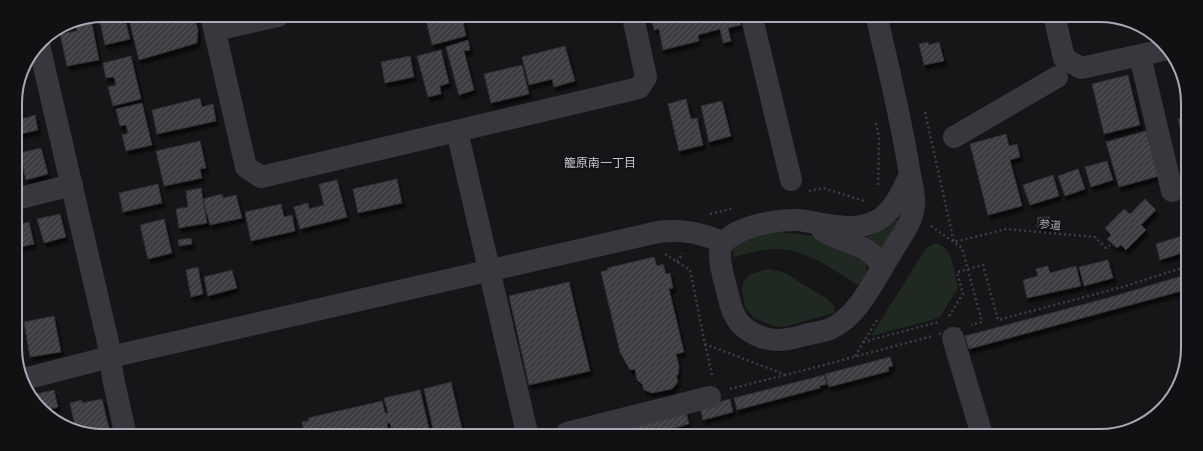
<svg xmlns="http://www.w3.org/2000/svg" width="1203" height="451" font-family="'Fira Sans','Noto Sans JP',sans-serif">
  <defs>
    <pattern id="building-hatch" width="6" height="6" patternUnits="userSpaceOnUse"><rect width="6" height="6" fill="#3e3e42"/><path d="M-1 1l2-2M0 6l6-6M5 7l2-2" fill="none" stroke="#57575b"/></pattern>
    <filter id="shadow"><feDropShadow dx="2.5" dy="4.5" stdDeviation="1" flood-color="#0009"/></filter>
  </defs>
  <rect width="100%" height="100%" fill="#161618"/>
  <g fill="#202822">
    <polygon points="896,220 899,220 881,252 864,239 866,237 887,228"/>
    <path d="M780 232 807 235 845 246 866 263 867 275 861 287C834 271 805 247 773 249 760 250 746 254 733 257V250L736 244 764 234Z"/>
    <path d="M935 243C953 245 954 274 958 288L939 318 871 336 926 248Z"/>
    <polygon points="769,269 783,272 829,300 835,307 834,313 784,327 773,326 754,318 745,307 742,290 743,282 750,274"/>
  </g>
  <g fill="url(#building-hatch)" stroke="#313034" filter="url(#shadow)">
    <polygon points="109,15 124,15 130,39 105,45 99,17"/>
    <polygon points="128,15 194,15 198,30 197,43 139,60"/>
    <polygon points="425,16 462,17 466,36 432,45"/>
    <polygon points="651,17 739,18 741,25 728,28 731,41 723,43 720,29 698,35 699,41 663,50 659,29 654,30"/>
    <polygon points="91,19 99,60 67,66 60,34 77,31 75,22"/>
    <polygon points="468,40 470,50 464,51 474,90 459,95 446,47"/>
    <polygon points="928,42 929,45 939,42 944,61 924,65 919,44"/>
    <polygon points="565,46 575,81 554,87 552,79 529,85 522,57"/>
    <polygon points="441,50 449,83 440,86 441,94 428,97 417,56"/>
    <polygon points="131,56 141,99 113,106 108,87 116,85 114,77 106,78 103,63"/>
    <polygon points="410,56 414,77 385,83 381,62"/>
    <polygon points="522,65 529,94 491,103 484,74"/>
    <polygon points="1128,75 1140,125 1104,134 1092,84"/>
    <polygon points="200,98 202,107 213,104 216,121 157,134 152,110"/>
    <polygon points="686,99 691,119 697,118 703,145 679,151 668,104"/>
    <polygon points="722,101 731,136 709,142 701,106"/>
    <polygon points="142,103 152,145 126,151 122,135 128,133 126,125 120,126 116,109"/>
    <polygon points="35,115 38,130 16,135 15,121"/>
    <polygon points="1187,117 1187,144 1184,145 1178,119"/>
    <polygon points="1146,131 1159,176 1119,187 1106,142"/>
    <polygon points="1006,134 1009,146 1017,144 1020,157 1010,160 1022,206 988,215 970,144"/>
    <polygon points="200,141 206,168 200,169 202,178 164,186 156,151"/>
    <polygon points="41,148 48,174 26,180 20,153"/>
    <polygon points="1107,161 1113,180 1091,187 1085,167"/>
    <polygon points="1078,169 1085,189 1065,196 1058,176"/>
    <polygon points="1053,175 1059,196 1030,205 1023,185"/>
    <polygon points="397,179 402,203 358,213 353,189"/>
    <polygon points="337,180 347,217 300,229 294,207 308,203 309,209 324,205 319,184"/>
    <polygon points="158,184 162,203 123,212 119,193"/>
    <polygon points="201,188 207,223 179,228 176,209 188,207 186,191"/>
    <polygon points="222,194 223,198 236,195 242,218 210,225 203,199"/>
    <polygon points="1145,199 1156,210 1141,225 1146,230 1126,250 1121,245 1117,248 1107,239 1111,235 1105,228 1124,209 1130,214"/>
    <polygon points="281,204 284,217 292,215 295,231 251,241 245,212"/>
    <polygon points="60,214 66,237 44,243 37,219"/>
    <polygon points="1038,217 1050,217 1049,228 1037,227"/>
    <polygon points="164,219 172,253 148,259 140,225"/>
    <polygon points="29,222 34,244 16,248 16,225"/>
    <polygon points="1185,235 1185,252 1160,260 1156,244"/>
    <polygon points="191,238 192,244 179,246 178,240"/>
    <polygon points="654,257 657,266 663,264 666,274 670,273 673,288 669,289 684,352 676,354 679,366 678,375 676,375 678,382 672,389 652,393 644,390 642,384 637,380 635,369 630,370 620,352 601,272 608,270 607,268"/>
    <polygon points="1108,260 1113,278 1084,286 1079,267"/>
    <polygon points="1048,266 1050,273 1076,266 1081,286 1027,298 1023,280 1038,276 1036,269"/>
    <polygon points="198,267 203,294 191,297 186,270"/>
    <polygon points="232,270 237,288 208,296 204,277"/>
    <polygon points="1185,275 1185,290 969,349 965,336 1111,297"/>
    <polygon points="569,282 590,371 529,385 509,296"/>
    <polygon points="54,316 61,352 30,357 24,322"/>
    <polygon points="890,357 893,366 888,367 889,371 829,387 825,374"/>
    <polygon points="824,375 827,384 819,386 820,388 737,410 734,398"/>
    <polygon points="451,382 463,433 434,433 424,389"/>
    <polygon points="54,390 58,407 44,411 37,406 32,395"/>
    <polygon points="420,390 430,433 392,433 390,423 387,423 388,428 381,430 382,433 304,432 302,422 309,421 308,418 382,401 385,413 388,413 384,398"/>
    <polygon points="102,399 110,432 76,431 70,403 82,400 82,403"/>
    <polygon points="730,399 733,412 703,420 700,407"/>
    <polygon points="686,411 689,424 652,434 630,434 628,427"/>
  </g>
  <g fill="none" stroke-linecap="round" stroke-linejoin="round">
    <g stroke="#3d3e44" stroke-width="2.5" stroke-dasharray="2 3" stroke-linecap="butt">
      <polyline points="925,112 954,242 1006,229 1095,237 1106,248 1110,245"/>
      <polyline points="876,123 879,138 878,188"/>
      <polyline points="809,191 823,188 864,201"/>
      <polyline points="710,214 734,208"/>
      <polyline points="931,226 962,248 982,322 971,325"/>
      <polyline points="665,254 690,270 705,344 786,375 933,336"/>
      <polyline points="677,262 683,253"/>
      <polyline points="949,316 963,294 957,272 983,265 998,320 1122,287 1185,267"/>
      <polyline points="863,342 938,322"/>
      <polyline points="705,344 712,375"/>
      <polyline points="855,356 877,320"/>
      <polyline points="730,389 785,375"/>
    </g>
    <g stroke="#37373d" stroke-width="22">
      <polyline points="211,15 246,167 261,177 639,88 646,77 633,17"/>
      <polyline points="752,18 791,180"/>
      <path d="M877 18C889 71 902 122 910 175 912 185 915 195 914 205 913 223 899 239 890 255 874 280 859 316 830 329 822 332 813 333 805 335 791 339 778 342 764 338 741 330 733 319 728 295 725 282 719 265 720 252 722 228 778 219 798 220 823 223 853 234 878 220 894 211 902 191 910 175"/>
      <polyline points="1055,19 1064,58 1081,68 1168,49"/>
      <polyline points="215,30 278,16"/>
      <polyline points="39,45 108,342 113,378 125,432"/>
      <polyline points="1140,56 1172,191"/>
      <polyline points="457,131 527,433"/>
      <polyline points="954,137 1057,77"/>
      <polyline points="16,199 72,185"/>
      <path d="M822 230C840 243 877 244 881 270"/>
      <polyline points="953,338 982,435"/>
      <path d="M24 379 110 357 658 232C683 229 700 233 723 242"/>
      <polyline points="567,433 710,397"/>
    </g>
    <polyline stroke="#3d3e44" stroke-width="2.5" stroke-dasharray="2 3" stroke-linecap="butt" points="939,334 962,328"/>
  </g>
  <g text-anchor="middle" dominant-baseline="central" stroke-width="3" stroke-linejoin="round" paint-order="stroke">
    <g font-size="11" fill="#a8aab8" stroke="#111113">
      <text transform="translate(1050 225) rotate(6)">参道</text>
    </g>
    <g font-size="12" fill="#c9cad4" stroke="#111113">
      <text x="600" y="163">籠原南一丁目</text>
    </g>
  </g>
  <path d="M0 0H1203V451H0ZM103 22H1100A81 81 0 0 1 1181 103V348A81 81 0 0 1 1100 429H103A81 81 0 0 1 22 348V103A81 81 0 0 1 103 22Z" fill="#111113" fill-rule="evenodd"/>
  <path fill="none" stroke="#a8aab8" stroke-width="2" d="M103 22H1100A81 81 0 0 1 1181 103V348A81 81 0 0 1 1100 429H103A81 81 0 0 1 22 348V103A81 81 0 0 1 103 22Z"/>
</svg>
